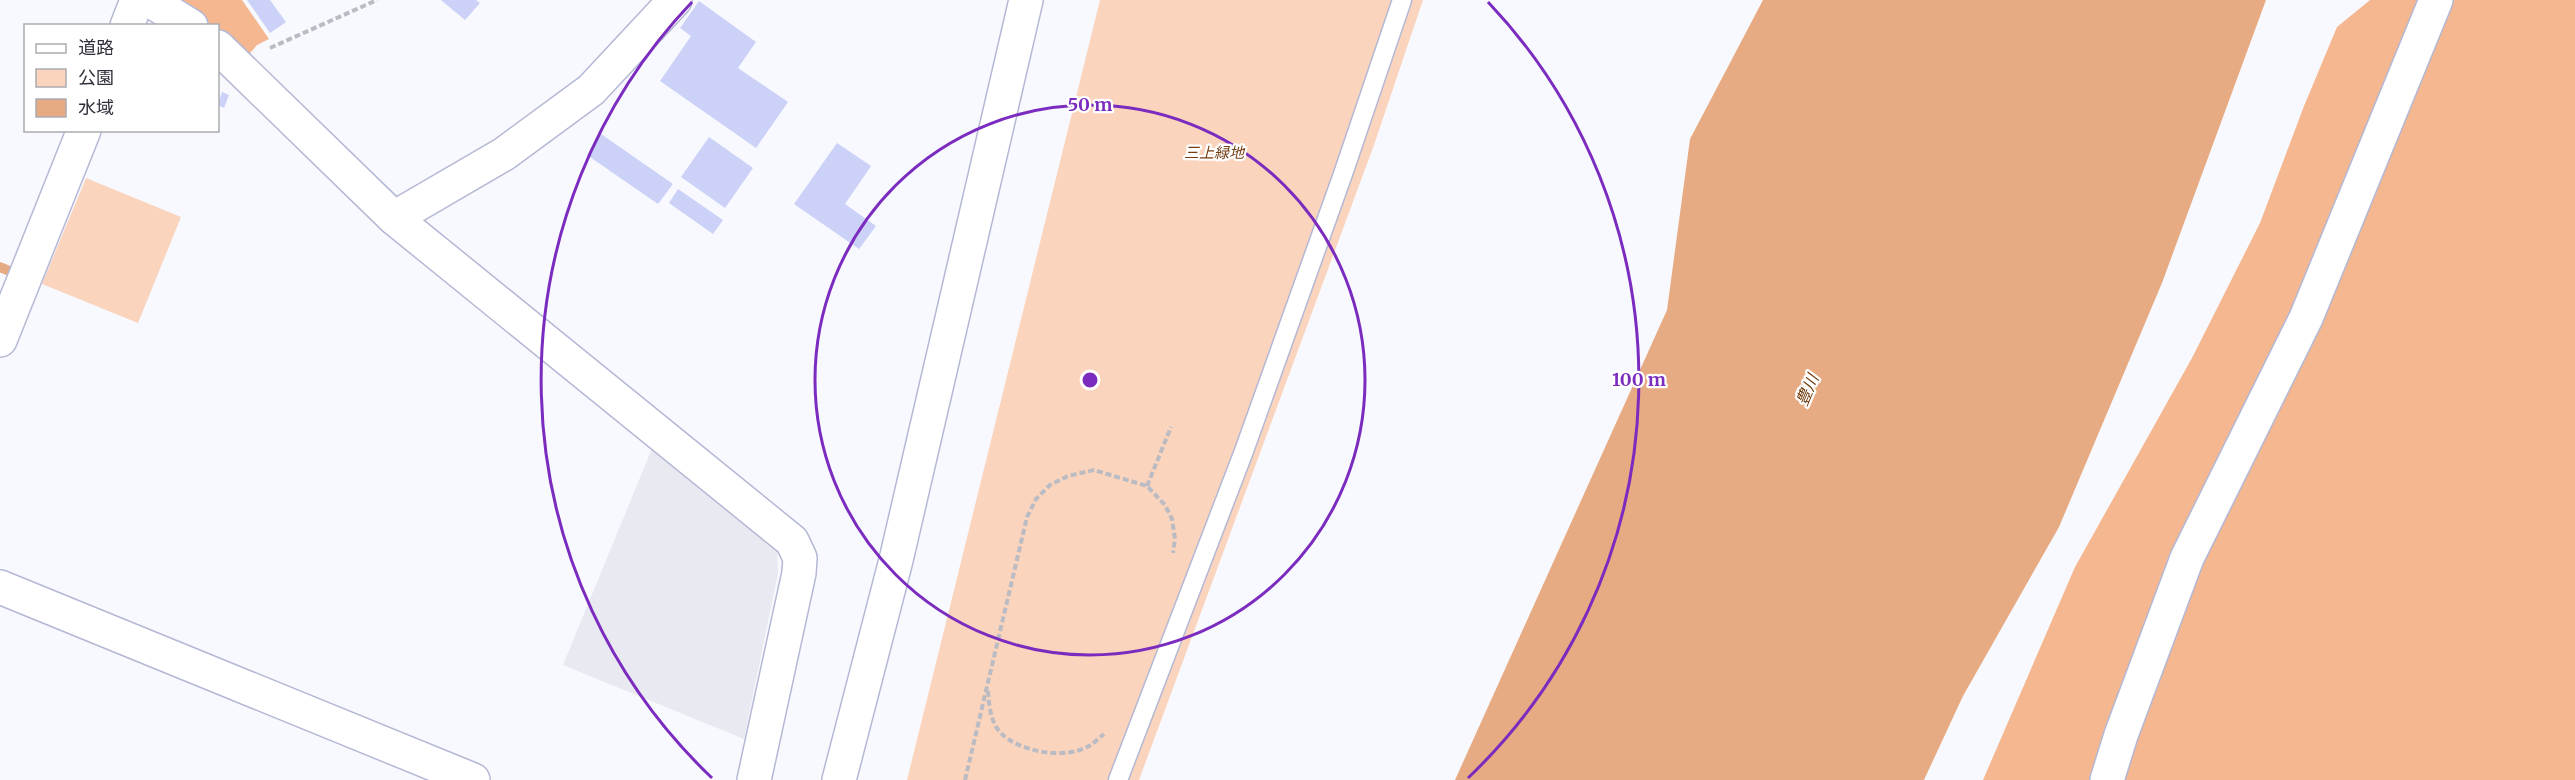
<svg xmlns="http://www.w3.org/2000/svg" width="2575" height="780" font-family="Merriweather,'Noto Sans JP',serif">
  <rect width="100%" height="100%" fill="#f8f9ff"/>
  <polygon fill="#e8e9f1" points="653,446 777,545 778,573 744,739 563,665"/>
  <g fill="#fad4bc">
    <polygon points="1100,0 1423,0 1374,145 1139,780 907,780"/>
    <polygon points="86,178 181,217 138,323 42,284"/>
  </g>
  <g fill="#f4b78f">
    <polygon points="171,0 242,0 269,39 257,45 244,60 218,32 218,26 209,25"/>
    <polygon points="2370,0 2575,0 2575,780 1983,780 2075,567 2192,358 2260,223 2304,106 2337,27"/>
  </g>
  <polygon fill="#e7ab83" points="1763,0 2266,0 2162,283 2059,527 1963,696 1924,780 1455,780 1667,310 1690,139"/>
  <g fill="none" stroke-linecap="round" stroke-linejoin="round">
    <polyline stroke="#e7ab83" stroke-width="10" points="0,267 12,272"/>
  </g>
  <g fill="#ccd1f7">
    <polygon points="247,0 270,0 286,22 270,33"/>
    <polygon points="441,0 476,0 480,3 465,20"/>
    <polygon points="699,1 756,42 738,68 788,102 756,148 660,81 691,36 680,28"/>
    <polygon points="222,92 229,95 224,108 218,105"/>
    <polygon points="601,134 673,184 658,204 587,155"/>
    <polygon points="709,137 753,168 725,208 681,177"/>
    <polygon points="837,143 871,166 845,204 876,226 859,249 794,204"/>
    <polygon points="678,189 723,220 713,234 669,203"/>
  </g>
  <g fill="none" stroke-linecap="round" stroke-linejoin="round">
    <g stroke="#b4b8d4" stroke-width="21">
      <polyline id="lane" points="1118,780 1244,451 1343,174 1402,0"/>
    </g>
    <g stroke="#b4b8d4" stroke-width="36">
      <g id="street">
        <polyline points="149,0 191,26"/>
        <polyline points="127,26 137,0"/>
        <polyline points="218,47 394,218 792,541 800,558 799,573 754,780"/>
        <polyline points="394,218 504,154 591,90 675,0"/>
        <polyline points="0,340 84,130"/>
        <polyline points="0,587 473,780"/>
        <polyline points="839,780 896,560 1026,0"/>
        <polyline points="2107,780 2121,735 2187,558 2306,318 2436,0"/>
      </g>
    </g>
    <g stroke="#babbc3" stroke-width="4" stroke-dasharray="6 3" stroke-linecap="butt">
      <polyline points="270,48 377,0"/>
      <polyline points="1147,486 1171,427"/>
      <path d="M988 691C989 704 990 721 1000 732 1018 752 1065 760 1089 746 1094 743 1099 738 1104 734"/>
      <polyline points="965,780 1027,517 1036,499 1050,485 1068,476 1094,470 1147,486 1165,505 1172,519 1175,539 1173,553"/>
    </g>
    <use href="#lane" stroke="#fff" stroke-width="18"/>
    <use href="#street" stroke="#fff" stroke-width="33"/>
  </g>
  <g fill="none" stroke="#7b2cbf" stroke-width="3">
    <circle cx="1090" cy="380" r="275"/>
    <path d="M712 778A549 549 0 0 1 692 2M1488 2A549 549 0 0 1 1468 778"/>
  </g>
  <g text-anchor="middle" dominant-baseline="central" stroke-width="4.5" stroke-linejoin="round" paint-order="stroke">
    <g font-size="15" font-style="italic" fill="#753e12" stroke="#fff">
      <text x="1214" y="152">三上緑地</text>
    </g>
    <g font-size="16" font-style="italic" fill="#713b0d" stroke="#fff">
      <text transform="translate(1807 390) rotate(-67)">豊川</text>
    </g>
  </g>
  <circle cx="1090" cy="380" r="9" fill="#7b2cbf" stroke="#fff" stroke-width="3"/>
  <g font-size="18" text-anchor="middle" font-weight="bold" fill="#7b2cbf" stroke="#fff" stroke-width="4.5" stroke-linejoin="round" paint-order="stroke">
    <text x="1090" y="111">50 m</text>
    <text x="1639" y="386">100 m</text>
  </g>
  <rect x="24" y="24" width="195" height="108" fill="#ffffff" stroke="#abacb0" stroke-width="1.5"/>
  <rect x="36" y="44" width="30" height="9" fill="#ffffff" stroke="#abacb0" stroke-width="1.5"/>
  <text x="78" y="54" font-size="18" fill="#2e2f3a">道路</text>
  <rect x="36" y="69" width="30" height="18" fill="#fad4bc" stroke="#abacb0" stroke-width="1.5"/>
  <text x="78" y="84" font-size="18" fill="#2e2f3a">公園</text>
  <rect x="36" y="99" width="30" height="18" fill="#e7ab83" stroke="#abacb0" stroke-width="1.5"/>
  <text x="78" y="114" font-size="18" fill="#2e2f3a">水域</text>
</svg>
